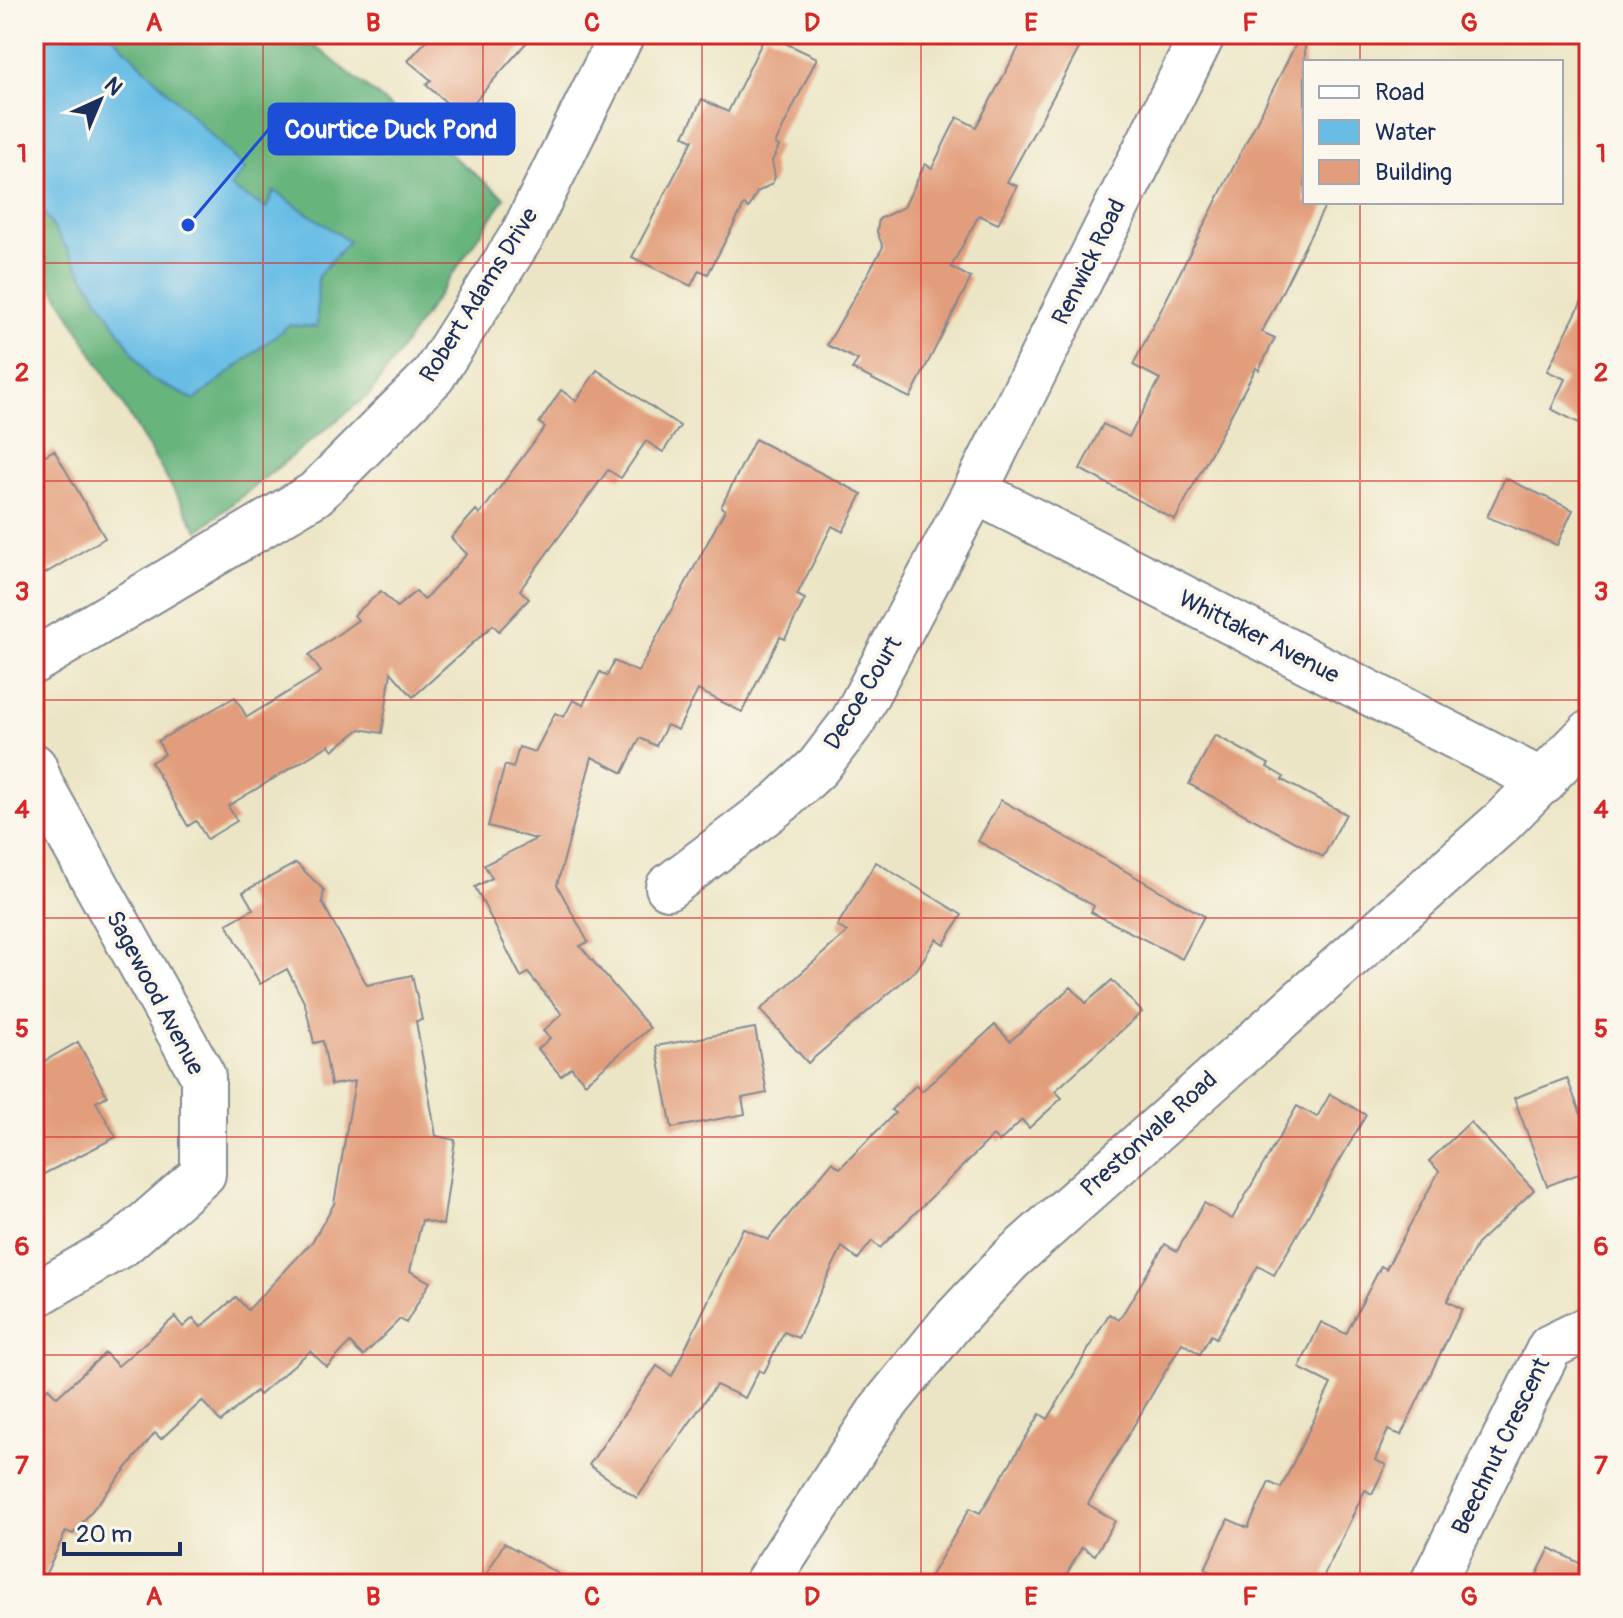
<svg xmlns="http://www.w3.org/2000/svg" width="1623" height="1618" font-family="Pangolin,sans-serif">
  <rect width="100%" height="100%" fill="#fbf7ec"/>
  <filter id="ink" filterUnits="userSpaceOnUse"><feTurbulence type="fractalNoise" baseFrequency=".0125" numOctaves="2"/><feDisplacementMap in="SourceGraphic" scale="16" xChannelSelector="R" yChannelSelector="G"/><feConvolveMatrix kernelMatrix="1 2 1 2 8 2 1 2 1" color-interpolation-filters="sRGB"/></filter>
  <filter id="wash" filterUnits="userSpaceOnUse"><feTurbulence type="fractalNoise" baseFrequency=".006" numOctaves="4" result="noise"/><feDisplacementMap in="SourceGraphic" scale="32" xChannelSelector="R" yChannelSelector="G"/><feGaussianBlur stdDeviation="1.8" result="paint"/><feColorMatrix in="noise" values="0 0 0 0 0 0 0 0 0 0 0 0 0 0 0 0 0 1.4 0 .05"/><feComposite in="paint" operator="in"/></filter>
  <g filter="url(#wash)">
    <rect width="100%" height="100%" fill="#ece5c5"/>
    <polygon fill="#68b47d" stroke="#42726e" stroke-width="2" points="34,34 300,34 505,198 371,393 198,531 34,255"/>
    <polygon fill="#69bde5" stroke="#4276a2" stroke-width="2" points="34,34 111,34 245,169 230,187 266,208 274,191 349,241 318,276 317,327 289,325 195,400 149,378 34,197"/>
    <g id="blocks">
      <g fill="#e29e7c">
        <polygon points="432,34 534,34 462,116 426,85 431,80 408,61"/>
        <polygon points="766,34 817,58 775,144 779,146 772,161 775,177 772,184 757,192 749,208 744,205 708,274 699,270 691,286 632,257 693,140 684,136 702,99 728,112"/>
        <polygon points="1026,34 1087,34 1007,182 1017,186 998,224 979,215 951,267 971,278 910,398 852,369 858,360 827,345 883,247 877,232 879,219 904,207 925,164 932,168 957,117 976,127"/>
        <polygon points="1301,34 1305,34 1305,202 1326,204 1262,332 1275,338 1259,370 1256,368 1175,520 1080,469 1103,424 1129,437 1160,379 1133,365"/>
        <polygon points="1589,287 1589,428 1551,409 1565,379 1547,371"/>
        <polygon points="597,370 680,426 663,452 646,441 621,478 608,470 520,590 529,599 499,631 493,625 413,697 391,672 382,733 360,729 333,750 329,745 228,806 237,821 207,839 196,821 188,826 151,762 165,754 158,741 235,697 247,717 321,672 309,655 358,620 354,615 381,591 397,607 416,591 424,600 467,554 451,538 476,510 480,514 545,427 539,423 561,390 576,401"/>
        <polygon points="755,439 862,494 843,532 832,526 797,595 805,599 785,639 780,637 742,712 698,690 678,730 667,725 656,746 640,738 623,773 592,757 557,885 588,942 580,946 650,1028 585,1083 571,1067 561,1076 538,1049 550,1038 543,1031 562,1014 528,973 521,977 475,887 492,878 484,865 536,839 488,826 505,765 513,768 519,747 535,752 555,713 564,717 573,700 583,705 600,672 607,676 614,661 638,672 725,510 721,507"/>
        <polygon points="54,450 105,538 34,580 34,462"/>
        <polygon points="1505,478 1573,510 1557,545 1487,517"/>
        <polygon points="1215,735 1269,764 1267,767 1284,777 1282,780 1346,814 1323,857 1189,784"/>
        <polygon points="1001,800 1204,916 1182,959 1091,912 1094,906 978,841"/>
        <polygon points="876,862 962,915 944,944 936,939 917,969 808,1063 760,1010 847,932 837,926"/>
        <polygon points="296,863 324,890 322,902 367,985 412,975 422,1020 416,1021 436,1136 455,1140 443,1225 422,1220 410,1271 430,1282 406,1323 400,1319 363,1356 350,1343 327,1367 310,1351 259,1395 256,1391 221,1422 202,1401 161,1439 155,1433 73,1534 66,1531 41,1584 34,1584 34,1406 48,1388 57,1397 105,1353 118,1366 175,1317 183,1327 193,1318 201,1327 236,1297 248,1310 312,1242 334,1204 355,1081 331,1085 323,1041 314,1043 305,1004 287,969 260,984 227,924 253,909 243,892"/>
        <polygon points="1112,980 1142,1012 1055,1091 1062,1098 1029,1128 1022,1120 999,1142 993,1136 880,1248 872,1241 858,1259 842,1247 798,1338 784,1332 764,1373 759,1370 745,1398 716,1385 637,1498 589,1465 657,1366 672,1376 743,1228 768,1240 832,1162 840,1168 895,1113 891,1110 916,1085 922,1091 995,1025 1010,1041 1071,987 1086,1003"/>
        <polygon points="755,1028 767,1093 742,1098 745,1114 672,1128 656,1046"/>
        <polygon points="78,1042 107,1096 96,1102 116,1137 34,1179 34,1067"/>
        <polygon points="1567,1078 1589,1136 1589,1170 1547,1186 1514,1098"/>
        <polygon points="1330,1094 1366,1115 1274,1275 1258,1266 1216,1338 1211,1335 1200,1354 1182,1343 1088,1504 1115,1521 1095,1555 1082,1547 1061,1584 926,1584 970,1508 980,1513 1040,1414 1048,1419 1109,1314 1119,1320 1165,1244 1177,1251 1204,1203 1232,1219 1297,1106 1317,1117"/>
        <polygon points="1470,1122 1534,1190 1477,1244 1447,1301 1462,1309 1401,1435 1388,1430 1375,1460 1386,1465 1372,1494 1365,1490 1320,1584 1235,1584 1205,1569 1228,1519 1248,1528 1269,1482 1281,1488 1331,1384 1299,1368 1321,1322 1346,1334 1381,1266 1386,1269 1439,1171 1429,1161"/>
        <polygon points="504,1543 576,1584 481,1584"/>
        <polygon points="1550,1548 1589,1568 1589,1584 1532,1584"/>
      </g>
    </g>
  </g>
  <g filter="url(#ink)">
    <use href="#blocks" fill-opacity="0" stroke="#848a92" stroke-width="2"/>
    <g fill="none" stroke-linecap="round" stroke-linejoin="round">
      <g stroke="#848a92" stroke-width="48">
        <g id="minor">
          <polyline points="975,491 1544,782"/>
          <polyline points="34,661 315,494 433,376 523,234 622,34"/>
          <polyline points="34,766 42,787 203,1076 203,1174 124,1243 34,1296"/>
          <polyline points="668,887 780,802 818,767 853,721 975,491 1203,34"/>
          <polyline points="766,1584 881,1409 951,1323 1010,1260 1503,821 1589,733"/>
          <polyline points="1432,1584 1550,1347 1589,1328"/>
        </g>
      </g>
      <use href="#minor" stroke="#fff" stroke-width="44"/>
    </g>
  </g>
  <path fill="none" stroke="#d62828" stroke-width="2" stroke-opacity="0.55" d="M263 34V1584M483 34V1584M702 34V1584M921 34V1584M1140 34V1584M1360 34V62M1360 202V1584M34 263H1589M34 481H1589M34 700H1589M34 918H1589M34 1137H1589M34 1355H1589"/>
  <g text-anchor="middle" dominant-baseline="central" stroke-width="8" stroke-linejoin="round" paint-order="stroke">
    <g font-size="24" fill="#1b2f5e" stroke="#fbf7ec">
      <text transform="translate(1089 262) rotate(-64)">Renwick Road</text>
      <text transform="translate(479 295) rotate(-58)">Robert Adams Drive</text>
      <text transform="translate(1259 637) rotate(27)">Whittaker Avenue</text>
      <text transform="translate(863 693) rotate(-59)">Decoe Court</text>
      <text transform="translate(155 993) rotate(62)">Sagewood Avenue</text>
      <text transform="translate(1149 1134) rotate(-42)">Prestonvale Road</text>
      <text transform="translate(1501 1446) rotate(-64)">Beechnut Crescent</text>
    </g>
  </g>
  <path fill="none" stroke="#1d4ed8" stroke-width="3" d="M188 225L269 129"/>
  <circle fill="#1d4ed8" stroke="#fbf7ec" stroke-width="3" cx="188" cy="225" r="8"/>
  <rect fill="#1d4ed8" stroke="#1d4ed8" stroke-width="3" x="269" y="104" width="245" height="50" rx="8"/>
  <g font-size="26" text-anchor="middle" font-weight="bold" fill="#fff">
    <text x="391" y="138">Courtice Duck Pond</text>
  </g>
  <rect width="1623" height="1618" fill="none" stroke="#fbf7ec" stroke-width="88"/>
  <rect x="1303" y="60" width="260" height="144" fill="#fbf7ec" stroke="#a1a7b3" stroke-width="2"/>
  <rect x="1319" y="86" width="40" height="12" fill="#ffffff" stroke="#a1a7b3" stroke-width="2"/>
  <text x="1375" y="100" font-size="24" fill="#1b2f5e">Road</text>
  <rect x="1319" y="120" width="40" height="24" fill="#69bde5" stroke="#a1a7b3" stroke-width="2"/>
  <text x="1375" y="140" font-size="24" fill="#1b2f5e">Water</text>
  <rect x="1319" y="160" width="40" height="24" fill="#e29e7c" stroke="#a1a7b3" stroke-width="2"/>
  <text x="1375" y="180" font-size="24" fill="#1b2f5e">Building</text>
  <g transform="translate(100 100) rotate(44)" stroke="#fbf7ec" stroke-width="6" paint-order="stroke">
  <path d="M0-6L14 30L0 20L-14 30Z" fill="#1b2f5e"/>
  <text y="-12" font-size="22" font-weight="bold" text-anchor="middle" fill="#1b2f5e">N</text>
  </g>
  <path d="M64 1542v12h116v-12" fill="none" stroke="#1b2f5e" stroke-width="4"/>
  <text x="76" y="1542" font-size="24" fill="#1b2f5e" stroke="#fbf7ec" stroke-width="6" paint-order="stroke">20 m</text>
  <rect x="44" y="44" width="1535" height="1530" fill="none" stroke="#d62828" stroke-width="3"/>
  <g font-size="26" text-anchor="middle" font-weight="bold" fill="#d62828">
    <text x="154" y="31">A</text>
    <text x="373" y="31">B</text>
    <text x="592" y="31">C</text>
    <text x="812" y="31">D</text>
    <text x="1031" y="31">E</text>
    <text x="1250" y="31">F</text>
    <text x="1469" y="31">G</text>
    <text x="22" y="162">1</text>
    <text x="1601" y="162">1</text>
    <text x="22" y="381">2</text>
    <text x="1601" y="381">2</text>
    <text x="22" y="600">3</text>
    <text x="1601" y="600">3</text>
    <text x="22" y="818">4</text>
    <text x="1601" y="818">4</text>
    <text x="22" y="1037">5</text>
    <text x="1601" y="1037">5</text>
    <text x="22" y="1255">6</text>
    <text x="1601" y="1255">6</text>
    <text x="22" y="1474">7</text>
    <text x="1601" y="1474">7</text>
    <text x="154" y="1605">A</text>
    <text x="373" y="1605">B</text>
    <text x="592" y="1605">C</text>
    <text x="812" y="1605">D</text>
    <text x="1031" y="1605">E</text>
    <text x="1250" y="1605">F</text>
    <text x="1469" y="1605">G</text>
  </g>
</svg>
